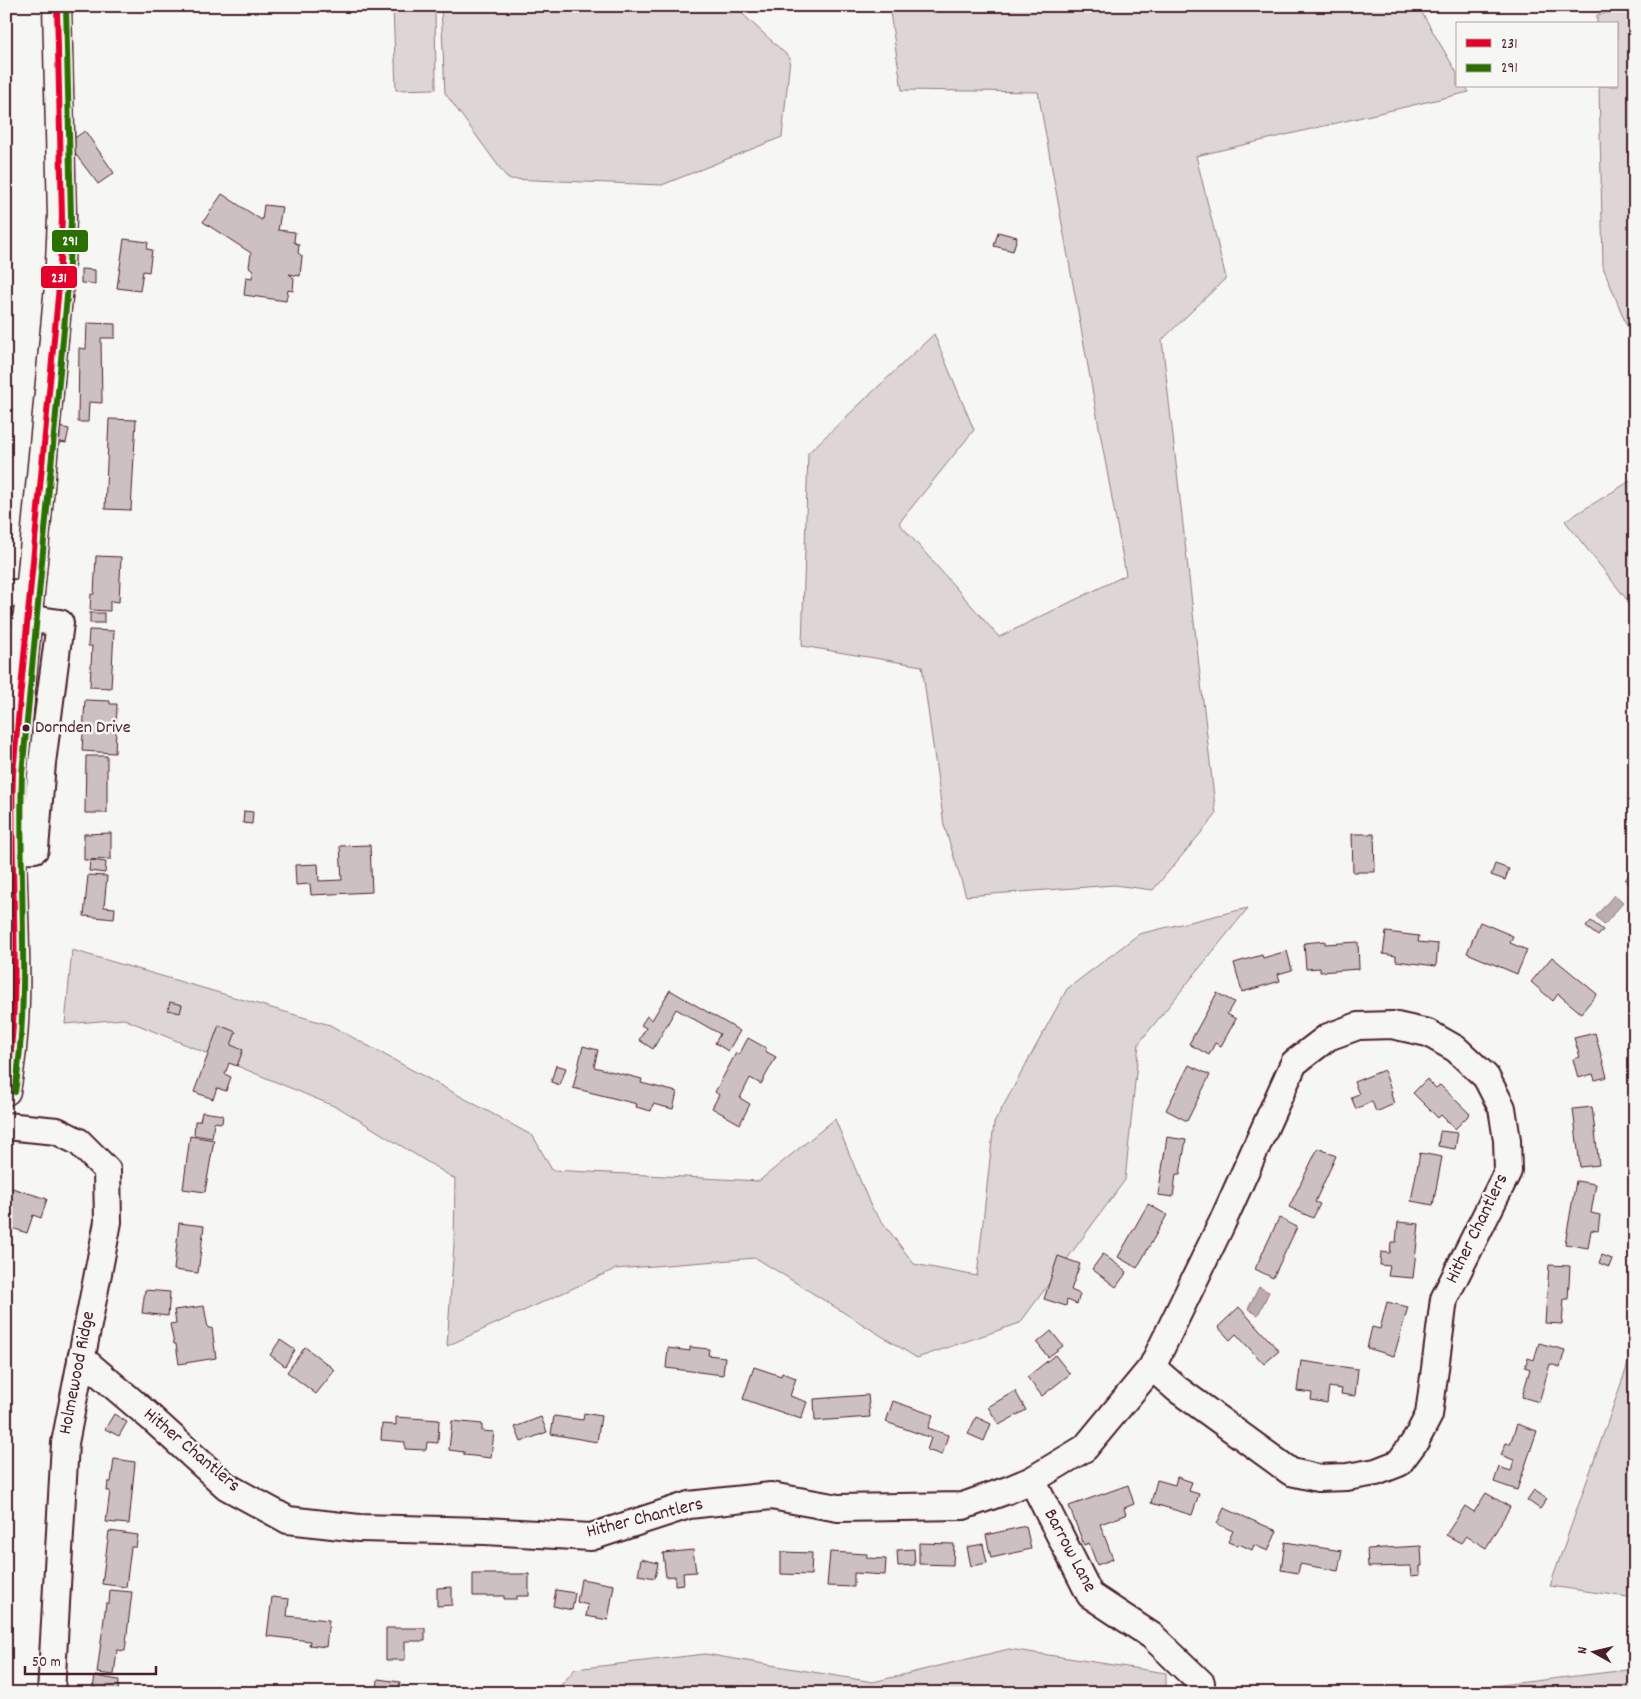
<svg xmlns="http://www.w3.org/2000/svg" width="1641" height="1699" font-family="Dekko,sans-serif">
  <rect width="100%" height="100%" fill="#f6f6f2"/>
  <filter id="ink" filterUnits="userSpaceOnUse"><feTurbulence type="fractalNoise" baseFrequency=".02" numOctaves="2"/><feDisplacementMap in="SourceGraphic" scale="10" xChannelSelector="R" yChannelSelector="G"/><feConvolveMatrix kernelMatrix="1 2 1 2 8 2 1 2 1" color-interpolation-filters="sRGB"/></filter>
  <g filter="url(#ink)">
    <g fill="#ddd6d5" stroke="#947a80">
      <polygon points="393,6 435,6 436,89 396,90"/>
      <polygon points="441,6 734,6 790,58 782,137 662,185 508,179 445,93"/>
      <polygon points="889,6 1418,6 1457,73 1457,86 1465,86 1469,92 1196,156 1226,278 1162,340 1216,815 1153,890 1114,885 966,896 944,825 922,666 802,646 808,453 934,334 974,430 899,523 999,637 1126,575 1038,92 902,90"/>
      <polygon points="1635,8 1635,346 1603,267 1599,86 1617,86 1617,24 1597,24 1597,15"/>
      <polygon points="1635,478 1635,610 1565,521"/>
      <polygon points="1248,908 1139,1043 1125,1180 1020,1323 917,1358 756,1258 615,1269 447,1346 454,1244 455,1179 341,1109 124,1019 65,1024 72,950 330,1025 533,1136 552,1170 759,1181 835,1119 871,1207 914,1264 977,1276 994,1123 1067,989 1139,934"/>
      <polygon points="1635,1344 1635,1598 1550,1586"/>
      <polygon points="1009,1649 1166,1673 1166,1693 554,1693 575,1669 705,1654 873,1682"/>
      <polygon points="1635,1669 1635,1693 1434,1693"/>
    </g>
    <g fill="#bbadae" stroke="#8e747a">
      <polygon points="1614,895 1623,903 1604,925 1596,916"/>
      <polygon points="1259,1287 1269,1292 1258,1315 1248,1309"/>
    </g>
    <g fill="#ccc1c0" stroke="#4a1f2b">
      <polygon points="85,131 114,173 98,184 67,143"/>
      <polygon points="222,194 260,219 262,220 264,205 282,207 278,230 295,232 294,242 299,245 298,253 302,256 300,276 289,274 294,278 293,291 288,290 286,301 244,295 246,277 252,278 253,270 249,267 251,253 203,222"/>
      <polygon points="998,232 1017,237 1013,251 994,246"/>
      <polygon points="124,239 148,242 147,249 152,250 149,272 143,271 140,291 117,288"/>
      <polygon points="81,269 95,270 95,284 81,283"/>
      <polygon points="87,323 115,324 115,338 101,338 102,403 89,402 88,422 78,422 79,348 86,349"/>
      <polygon points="109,419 136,420 131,510 105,509"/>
      <polygon points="56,426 69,429 66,443 54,441"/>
      <polygon points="96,556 121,557 119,602 110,601 110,611 90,610 91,594 94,594"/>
      <rect x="90" y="613" width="14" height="10"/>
      <polygon points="89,630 114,631 111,688 90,687 92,646 88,646"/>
      <polygon points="85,700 110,701 110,704 117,704 115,753 82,751"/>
      <polygon points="86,756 107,756 107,813 85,813"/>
      <polygon points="244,811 253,812 252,824 243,823"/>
      <polygon points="111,833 111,859 84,860 84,834"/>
      <polygon points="1352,834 1374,834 1375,872 1353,872"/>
      <polygon points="370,845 372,892 311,895 310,884 296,885 295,865 318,864 319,881 342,880 340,846"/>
      <polygon points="90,860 106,862 105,873 89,871"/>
      <polygon points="1495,864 1509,869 1505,880 1491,875"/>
      <polygon points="1633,871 1635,873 1635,890 1625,880"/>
      <polygon points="88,875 107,876 104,907 115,908 114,919 84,916"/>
      <polygon points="1591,921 1603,930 1598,936 1586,927"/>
      <polygon points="1480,922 1513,936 1510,943 1527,950 1517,974 1467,953"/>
      <polygon points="1386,932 1419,936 1418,942 1438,944 1436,966 1396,961 1396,956 1383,954"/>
      <polygon points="1325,941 1325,944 1358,942 1359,969 1320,972 1320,968 1306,969 1304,943"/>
      <polygon points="1287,951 1292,970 1278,974 1280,981 1242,992 1234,963 1262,955 1263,958"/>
      <polygon points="1552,957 1597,994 1581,1013 1558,994 1553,1001 1531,982"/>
      <polygon points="670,990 740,1031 728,1051 715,1043 720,1034 676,1009 653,1049 639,1040 646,1028 641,1025 647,1016 652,1020"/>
      <polygon points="1217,993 1234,1002 1227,1014 1236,1019 1221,1046 1215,1043 1209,1055 1189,1044"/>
      <polygon points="170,1002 182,1005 180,1013 168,1010"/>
      <polygon points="219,1025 236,1032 231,1045 243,1050 237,1066 229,1063 225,1074 231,1077 226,1091 217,1088 213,1099 194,1092"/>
      <polygon points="1595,1033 1607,1077 1595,1080 1593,1074 1578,1078 1573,1059 1580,1057 1574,1038"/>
      <polygon points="748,1038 766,1048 765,1051 776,1057 761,1084 750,1078 740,1098 750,1104 740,1124 712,1108 719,1095 715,1092 736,1053 739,1055"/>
      <polygon points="583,1046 598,1050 594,1067 642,1079 641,1083 677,1092 673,1109 653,1104 651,1111 636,1107 637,1104 573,1088"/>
      <polygon points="556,1065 566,1068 560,1085 551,1082"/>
      <polygon points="1189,1065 1210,1075 1187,1121 1166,1110"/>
      <polygon points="1384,1070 1392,1093 1391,1094 1394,1104 1376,1112 1372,1101 1356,1109 1351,1097 1359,1094 1354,1082"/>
      <polygon points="1427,1079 1436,1088 1440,1085 1470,1114 1455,1129 1441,1115 1438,1118 1413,1093"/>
      <polygon points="1592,1107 1599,1165 1580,1167 1573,1109"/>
      <polygon points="202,1112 223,1115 222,1123 214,1122 212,1138 194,1135 195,1121 200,1121"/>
      <polygon points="1440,1131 1458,1133 1455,1149 1438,1146"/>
      <polygon points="190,1136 214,1140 205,1192 183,1189"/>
      <polygon points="1167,1137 1186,1140 1180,1174 1176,1174 1173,1197 1158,1195"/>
      <polygon points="1318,1148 1336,1156 1315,1202 1320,1204 1313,1218 1289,1207"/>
      <polygon points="1420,1153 1442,1157 1433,1205 1411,1201"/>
      <polygon points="1576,1181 1596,1184 1591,1213 1600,1215 1598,1231 1591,1230 1588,1248 1565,1244"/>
      <polygon points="9,1187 47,1199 41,1218 33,1215 27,1233 6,1226 6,1195"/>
      <polygon points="1148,1204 1167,1215 1137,1268 1118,1257"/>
      <polygon points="1279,1218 1297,1227 1273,1278 1255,1269"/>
      <polygon points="1398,1222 1419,1224 1413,1278 1388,1276 1390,1266 1380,1265 1381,1252 1390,1253 1391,1242 1396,1242"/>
      <polygon points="179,1223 204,1226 198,1273 174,1270"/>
      <polygon points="1103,1254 1127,1272 1116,1287 1092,1269"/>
      <polygon points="1602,1255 1612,1259 1609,1267 1599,1263"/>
      <polygon points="1058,1256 1080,1264 1071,1290 1080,1294 1077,1304 1067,1300 1066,1306 1044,1299"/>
      <polygon points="1549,1265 1570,1266 1568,1299 1564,1299 1562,1324 1545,1323"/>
      <polygon points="145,1290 170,1292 168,1316 142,1313"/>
      <polygon points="1387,1302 1408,1307 1394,1356 1367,1348 1372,1327 1380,1329"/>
      <polygon points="204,1306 208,1328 212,1328 216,1358 179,1364 176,1344 174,1344 170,1324 176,1323 174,1310"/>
      <polygon points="1239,1307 1279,1351 1264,1364 1236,1334 1230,1340 1218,1327"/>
      <polygon points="1051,1331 1063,1346 1048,1357 1037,1343"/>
      <polygon points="280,1340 295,1350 285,1366 270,1355"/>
      <polygon points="1539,1343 1565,1350 1560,1367 1550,1364 1539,1402 1522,1397 1530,1369 1525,1367 1528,1358 1534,1360"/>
      <polygon points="305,1347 335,1370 316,1394 287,1372"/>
      <polygon points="690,1347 709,1349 708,1355 725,1357 723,1375 666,1368 668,1348 690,1351"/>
      <polygon points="1055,1355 1070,1374 1042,1396 1027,1377"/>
      <polygon points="1301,1361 1358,1369 1355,1396 1341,1394 1342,1389 1329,1387 1327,1403 1311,1400 1312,1393 1297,1391"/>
      <polygon points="754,1367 781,1376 782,1373 796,1378 790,1396 807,1402 801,1419 743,1399"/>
      <polygon points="1015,1391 1026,1410 999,1425 988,1407"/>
      <polygon points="868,1395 870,1417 815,1421 814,1399"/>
      <polygon points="893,1401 933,1415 928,1428 948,1435 942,1455 927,1450 931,1438 886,1422"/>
      <polygon points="584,1413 601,1416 597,1442 551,1434 554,1416 583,1420"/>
      <polygon points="114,1414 127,1422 119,1436 105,1429"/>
      <polygon points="396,1417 439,1420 438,1443 427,1442 426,1450 405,1449 405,1442 381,1440 382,1424 396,1425"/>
      <polygon points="541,1417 547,1432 521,1442 515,1427"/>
      <polygon points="976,1417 991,1424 984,1441 968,1434"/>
      <polygon points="452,1421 482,1424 482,1431 494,1432 491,1458 464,1455 464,1452 449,1450"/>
      <polygon points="1517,1424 1537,1431 1517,1490 1494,1482 1499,1467 1511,1471 1514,1460 1501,1455 1506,1443 1510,1444"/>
      <polygon points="114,1459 135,1462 129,1524 106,1522 110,1491 107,1491 108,1482 111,1482"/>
      <polygon points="1177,1477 1192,1482 1189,1491 1199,1494 1192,1515 1151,1503 1157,1480 1175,1485"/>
      <polygon points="1128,1485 1134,1504 1124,1508 1126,1515 1100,1524 1113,1559 1097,1565 1089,1543 1084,1545 1069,1506"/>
      <polygon points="1534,1490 1547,1499 1540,1509 1527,1500"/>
      <polygon points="1486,1493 1510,1507 1486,1548 1466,1536 1461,1543 1446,1535 1465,1506 1474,1512"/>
      <polygon points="1224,1508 1277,1531 1268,1551 1254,1545 1252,1550 1239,1544 1238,1546 1228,1542 1233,1531 1217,1524"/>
      <polygon points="1026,1526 1031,1549 991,1558 986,1535"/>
      <polygon points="109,1531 138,1535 136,1547 131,1547 126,1587 102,1584"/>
      <polygon points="1285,1542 1342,1551 1338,1571 1300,1564 1298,1573 1281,1570"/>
      <polygon points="919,1543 954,1544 953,1565 919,1564"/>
      <polygon points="983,1544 987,1563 971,1566 967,1547"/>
      <polygon points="1421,1546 1422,1566 1420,1566 1420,1575 1411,1576 1410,1566 1368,1567 1367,1549"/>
      <polygon points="914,1549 915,1565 898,1566 897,1550"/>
      <polygon points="693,1550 696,1572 683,1573 684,1584 675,1585 675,1576 666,1577 663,1553"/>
      <polygon points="781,1552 812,1553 811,1575 781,1574"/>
      <polygon points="830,1552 867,1554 867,1558 886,1559 885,1575 854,1573 854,1587 827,1586"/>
      <polygon points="641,1559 658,1563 655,1578 638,1575"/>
      <polygon points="473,1574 529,1574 529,1596 517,1596 517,1599 504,1599 504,1596 473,1596"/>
      <polygon points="581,1579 614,1585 608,1620 586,1616 588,1605 577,1602"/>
      <polygon points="452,1587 452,1605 437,1606 437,1588"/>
      <polygon points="110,1590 132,1592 125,1651 117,1650 114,1675 97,1673 106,1603 109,1603"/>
      <polygon points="556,1590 575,1593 572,1610 553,1606"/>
      <polygon points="272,1597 289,1599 287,1616 329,1620 326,1647 309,1645 310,1641 267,1636"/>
      <polygon points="386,1628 425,1628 425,1641 405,1641 405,1660 386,1660"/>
      <polygon points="95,1676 119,1680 118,1693 97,1693 98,1689 93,1688"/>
      <polygon points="378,1679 400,1682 398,1693 377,1693"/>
    </g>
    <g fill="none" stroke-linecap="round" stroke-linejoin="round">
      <g stroke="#4a1f2b" stroke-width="30">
        <g id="minor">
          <polyline points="6,593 29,594"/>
          <polyline points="12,850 35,849 42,763 60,623 26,618"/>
          <polyline points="6,1126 57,1131 79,1142 107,1170 108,1222 65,1443 51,1693"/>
          <polyline points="81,1358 148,1415 226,1486 288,1520 359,1528 485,1531 591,1537 689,1505 771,1496 838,1508 963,1506 1008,1490 1032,1480 1085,1448 1152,1367 1222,1223 1294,1063 1328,1037 1358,1026 1392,1025 1428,1033 1456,1049 1486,1077 1502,1108 1507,1140 1508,1171 1444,1299 1429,1415 1416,1440 1399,1463 1376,1472 1347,1477 1318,1478 1291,1472 1177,1389 1152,1367"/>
          <polyline points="1032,1480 1090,1595 1152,1636 1201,1683 1201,1693"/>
        </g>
      </g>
      <g stroke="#4a1f2b" stroke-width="31">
        <path id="major" d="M6 1091C21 1012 14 932 12 853 11 826 12 799 13 773L59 286 62 217 57 6"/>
      </g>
      <use href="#minor" stroke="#f6f6f2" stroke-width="26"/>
      <use href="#major" stroke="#f6f6f2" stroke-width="28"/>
      <g stroke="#f6f6f2" stroke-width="10">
        <path id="bus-1" d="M6 1089C23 984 9 879 13 773L59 286 62 217 57 6"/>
      </g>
      <g stroke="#f6f6f2" stroke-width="10">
        <path id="bus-2" d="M15 1092C31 986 18 880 22 774L68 286 71 217 66 6"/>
      </g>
      <use href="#bus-1" stroke="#e4002b" stroke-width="6"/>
      <use href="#bus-2" stroke="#297000" stroke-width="6"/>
    </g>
  </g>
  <circle fill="#4a1f2b" stroke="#f6f6f2" stroke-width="2" cx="26" cy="728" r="4.5"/>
  <g text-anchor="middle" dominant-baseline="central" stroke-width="5" stroke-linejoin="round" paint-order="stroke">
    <g font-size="18" fill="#4a1f2b" stroke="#f6f6f2" text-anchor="start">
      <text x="35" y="728">Dornden Drive</text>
    </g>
    <g font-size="19" fill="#4a1f2b" stroke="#f6f6f2">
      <text transform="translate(1478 1229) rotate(-64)">Hither Chantlers</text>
      <text transform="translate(78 1373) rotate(-79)">Holmewood Ridge</text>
      <text transform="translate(191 1451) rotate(40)">Hither Chantlers</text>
      <text transform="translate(645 1519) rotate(-14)">Hither Chantlers</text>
      <text transform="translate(1069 1551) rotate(62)">Barrow Lane</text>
    </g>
  </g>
  <g stroke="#f6f6f2" stroke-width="2">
    <rect x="51" y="229" width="38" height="24" rx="5" fill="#297000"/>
    <rect x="40" y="265" width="38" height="24" rx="5" fill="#e4002b"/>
  </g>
  <g font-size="14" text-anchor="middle" font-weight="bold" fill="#fff">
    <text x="70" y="245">291</text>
    <text x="59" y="282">231</text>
  </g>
  <rect width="1641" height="1699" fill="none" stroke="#f6f6f2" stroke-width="25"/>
  <rect x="12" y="12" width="1616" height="1674" fill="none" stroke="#4a1f2b" stroke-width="2" filter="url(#ink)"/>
  <rect x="1456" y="22" width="162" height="65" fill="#f6f6f2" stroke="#b1a0a2"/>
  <rect x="1466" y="39" width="25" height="8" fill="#e4002b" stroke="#b1a0a2"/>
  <text x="1501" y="48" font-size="15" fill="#4a1f2b">231</text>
  <rect x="1466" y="64" width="25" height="8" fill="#297000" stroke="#b1a0a2"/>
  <text x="1501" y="72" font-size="15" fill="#4a1f2b">291</text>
  <g transform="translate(1594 1652) rotate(278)" stroke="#f6f6f2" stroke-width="4" paint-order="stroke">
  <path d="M0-4L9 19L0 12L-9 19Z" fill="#4a1f2b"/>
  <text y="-8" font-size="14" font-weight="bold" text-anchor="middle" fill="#4a1f2b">N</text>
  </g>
  <path d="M25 1666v8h131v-8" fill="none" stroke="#4a1f2b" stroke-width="2.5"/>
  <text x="32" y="1666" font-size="15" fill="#4a1f2b" stroke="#f6f6f2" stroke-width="4" paint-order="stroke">50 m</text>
</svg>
